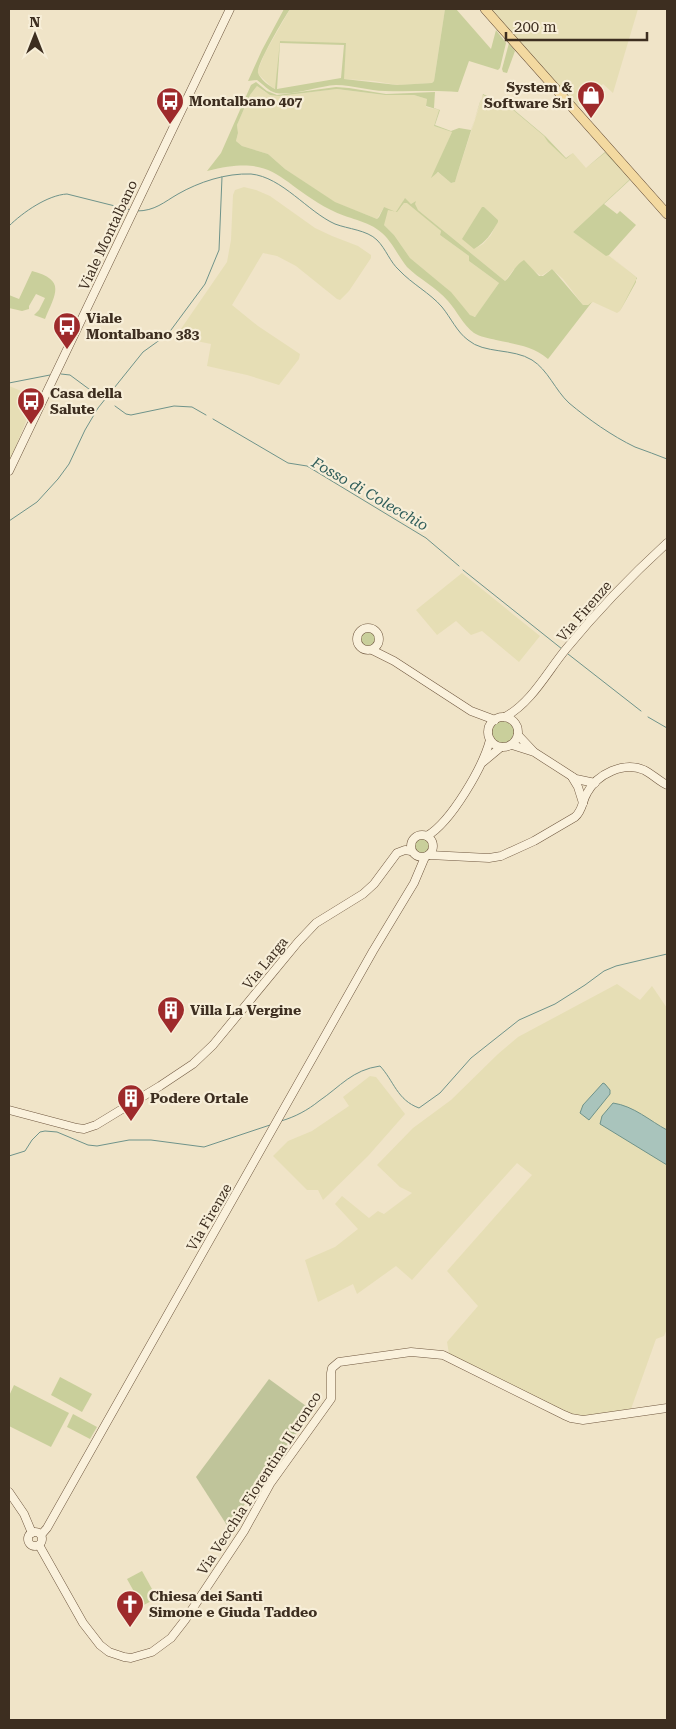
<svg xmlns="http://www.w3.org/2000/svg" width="676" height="1729" font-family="'Roboto Serif',serif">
  <rect width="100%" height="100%" fill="#f0e4c8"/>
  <g fill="#e6deb5" fill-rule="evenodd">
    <polygon points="290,9 445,9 434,81 432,83 397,85 374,81 345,79 343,79 346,44 280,41 276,87 274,89 258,74 258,70 265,53"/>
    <polygon points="490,9 638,9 613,93 603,84 576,107"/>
    <path d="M257 86 265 92 279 96 337 89 385 95H414L427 99 426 107 439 110 434 126 452 132 434 173H439L451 183 455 182 457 175 483 95 513 110 544 136 566 159 573 153 586 168 605 153 630 179 573 232 608 255 636 277V282L620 311 617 313 593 302 588 305H583L563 279 552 269 541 276 534 271 514 269 505 281 418 210 415 207V202L411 204 404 199 400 209 404 203 407 202 441 231 440 235 469 256V261L499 283 476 316 472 317 446 288 410 258 394 235 384 225V207L377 219 334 202 285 169 268 154 242 146 236 141 238 133 237 125 250 95ZM484 207 498 220 497 223 491 235 483 244 474 249Z"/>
    <polygon points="244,187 256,190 270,196 315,228 332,236 358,246 371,255 371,258 349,291 340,300 337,299 296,266 277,256 263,253 232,305 258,326 300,354 299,359 279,385 247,375 207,366 211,344 182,338 177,341 174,339 227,262 231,240 233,195 235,190"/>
    <polygon points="9,386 36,397 9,463"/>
    <polygon points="462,573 540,636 519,662 482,631 471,635 456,621 437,635 416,610"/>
    <polygon points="617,984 640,1000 652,986 667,1008 667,1329 664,1336 656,1339 631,1409 590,1416 574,1416 449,1354 447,1342 478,1306 447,1271 532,1175 517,1163 412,1280 396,1266 357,1294 353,1284 318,1302 305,1260 335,1247 358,1229 335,1204 342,1196 369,1218 378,1211 384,1214 412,1193 400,1187 377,1165 413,1128 451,1100 498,1054 518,1037"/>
    <polygon points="370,1076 376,1077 405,1114 368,1156 323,1200 318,1190 307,1190 273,1156 288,1141 312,1131 349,1106 343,1097"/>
  </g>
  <g fill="#c9cf9b" fill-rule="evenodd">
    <path d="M284 9H290C284 18 256 65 258 73 260 79 269 86 275 89L280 41 346 43 344 79 397 85 432 83 434 81 445 9H456L491 49 496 30 506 43 500 68 498 70 469 61 458 92C433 90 410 92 385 91 369 91 353 85 336 85 318 86 294 96 276 93 268 91 263 84 257 80L248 81 262 50ZM280 43 344 45 341 78 277 89Z"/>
    <polygon points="509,43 515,51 507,73 503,72 502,69"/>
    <path d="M256 82 267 91 277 95 336 87 349 88 386 94 435 92 434 108 440 110 435 125 451 131 459 128 471 130 483 94 513 109 545 136 566 158 573 153 586 168 605 152 631 179 604 204 617 214 620 211 636 225 609 255 637 278 620 311 617 313 592 302 548 359C533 346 515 344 496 340 489 338 480 337 474 333 463 325 457 311 448 301 436 287 419 279 407 267 398 256 393 243 382 233 368 220 347 219 331 210 277 182 277 153 207 171L221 153 251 85ZM257 86 270 95 279 96 337 89 385 95H414L427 99 426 106 439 110 434 126 452 132 431 178 438 172 451 183 455 182 457 175 480 102 483 95 513 110 544 136 548 142 566 159 573 153 586 168 605 153 630 179 573 232 606 256 609 255 636 277V282L620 311 617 313 592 302 588 305H583L554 271 552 269 543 276H539L524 260C515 265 512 275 505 281L418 210 415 204 416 201 411 204 405 198 396 212 384 207 379 217 377 219 335 202 285 169 268 154 242 146 236 141 238 133 237 125 250 95ZM404 203H407L441 231 440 235 469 256V261L499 283 475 317 470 315 451 292 410 258 394 235 384 225 388 210 397 212Z"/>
    <path d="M482 207H484L498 220V222C491 234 486 242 474 249L462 239Z"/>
    <path d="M32 271C66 280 56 293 45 319L34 315 39 310 45 298 36 294 29 306V309L22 311 9 308V295L19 299Z"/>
    <circle cx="368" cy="639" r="7"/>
    <circle cx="503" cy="732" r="11"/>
    <circle cx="422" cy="846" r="7"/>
    <polygon points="60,1377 92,1394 82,1412 51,1395"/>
    <polygon points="14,1385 69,1413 51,1447 9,1426 9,1396"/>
    <polygon points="73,1414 97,1427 90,1439 67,1427"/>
    <polygon points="142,1571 157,1598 142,1606 127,1579"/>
  </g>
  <polygon fill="#bfc49a" points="269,1379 313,1411 228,1527 196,1477"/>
  <g fill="#a9c4bc" stroke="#6f938a">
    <polygon points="603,1083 605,1084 610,1090 610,1094 589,1120 580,1113 583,1105"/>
    <path d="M613 1103C634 1106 650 1121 667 1130V1165L600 1124 602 1116Z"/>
  </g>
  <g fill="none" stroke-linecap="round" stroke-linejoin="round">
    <g stroke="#6f938a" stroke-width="1">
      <path d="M137 211C155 211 164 202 178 194 199 182 226 173 251 174 282 177 308 212 335 224 348 229 367 230 377 240 386 249 390 262 399 270 412 284 430 293 442 307 451 318 457 332 468 340 484 354 513 348 532 360 548 370 555 390 569 403 588 419 612 436 635 447 646 451 657 455 667 459"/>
      <path d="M9 226C23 212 48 195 67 194L131 210"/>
      <polyline points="61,374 70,375 97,395"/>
      <polyline points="9,383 50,375"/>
      <polyline points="115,406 126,414 131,415 174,406 192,407 206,415"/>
      <polyline points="213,419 288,463 307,466 426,538 459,566"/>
      <polyline points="9,521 37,502 58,479 69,464 85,430 98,408 143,352 168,334 205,284 219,250 222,177"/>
      <polyline points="463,570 562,649"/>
      <polyline points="568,654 641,711"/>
      <polyline points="648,717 667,728"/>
      <path d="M281 1121C295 1117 308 1110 319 1101 341 1086 352 1070 380 1066 394 1081 397 1100 419 1108L440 1093 471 1058 519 1020 555 1004 585 985 604 971 616 966 667 954"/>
      <polyline points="9,1156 25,1151 32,1140 40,1132 45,1131 57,1132 88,1145 97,1146 129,1140 151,1140 204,1147 270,1125"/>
    </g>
    <g stroke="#6f573f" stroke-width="9">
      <g id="secondary">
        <polyline points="9,471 230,9"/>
        <circle cx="368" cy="639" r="11"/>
        <polyline points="372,650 394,661 471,711 495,720"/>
        <circle cx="503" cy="732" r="15"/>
        <path d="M505 717C532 702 547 672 566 649 597 611 631 576 667 543"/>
        <polyline points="518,735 533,751"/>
        <polyline points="512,745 534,752 576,779 595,783"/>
        <polyline points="483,762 501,747"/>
        <polyline points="572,777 578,787 583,803"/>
        <circle cx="422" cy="846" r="11"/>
        <path d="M427 836C451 822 483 767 490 740"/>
        <path d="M429 855 489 858 501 856 534 841 575 817C583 810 582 801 587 793 597 774 624 761 644 770 652 774 659 781 667 785"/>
        <polyline points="9,1110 77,1128 84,1129 96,1125 160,1086 193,1064 213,1045 298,942 316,923 363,894 374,884 397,853 405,850 411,851"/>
        <polyline points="9,1492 24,1514 32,1533"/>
        <circle cx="35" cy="1539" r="7"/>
        <polyline points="41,1535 47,1528 373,951 414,883 425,857"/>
        <polyline points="39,1545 83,1623 100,1645 109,1652 124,1657 131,1658 152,1652 171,1638 185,1620 244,1531 270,1484 331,1399 331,1373 332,1368 339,1362 411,1352 443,1355 564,1415 571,1418 583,1420 667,1408"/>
      </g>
    </g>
    <g stroke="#5b4430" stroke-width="10">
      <polyline id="primary" points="485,9 667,214"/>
    </g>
    <use href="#secondary" stroke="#faf1dc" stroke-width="8"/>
    <use href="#primary" stroke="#f3d9a0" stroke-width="9"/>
  </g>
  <defs>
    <g id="shop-pin" transform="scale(1.4375)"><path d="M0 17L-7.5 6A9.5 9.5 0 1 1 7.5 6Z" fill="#9e2a2b" stroke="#f7eed8"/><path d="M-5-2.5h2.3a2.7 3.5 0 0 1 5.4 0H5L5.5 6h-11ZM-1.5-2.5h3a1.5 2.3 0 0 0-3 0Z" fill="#fff"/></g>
    <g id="bus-pin" transform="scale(1.4375)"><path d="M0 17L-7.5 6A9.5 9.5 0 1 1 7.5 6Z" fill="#9e2a2b" stroke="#f7eed8"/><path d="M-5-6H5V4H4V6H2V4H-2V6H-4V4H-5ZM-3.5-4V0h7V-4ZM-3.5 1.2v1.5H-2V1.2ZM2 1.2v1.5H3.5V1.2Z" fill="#fff"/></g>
    <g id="building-pin" transform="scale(1.4375)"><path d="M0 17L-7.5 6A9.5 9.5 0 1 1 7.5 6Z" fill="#9e2a2b" stroke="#f7eed8"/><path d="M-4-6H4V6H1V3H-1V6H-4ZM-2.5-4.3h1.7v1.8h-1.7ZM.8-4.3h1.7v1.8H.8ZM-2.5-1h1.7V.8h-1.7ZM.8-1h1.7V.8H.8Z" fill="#fff"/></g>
    <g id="church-pin" transform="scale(1.4375)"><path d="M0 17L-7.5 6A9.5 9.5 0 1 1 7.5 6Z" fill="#9e2a2b" stroke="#f7eed8"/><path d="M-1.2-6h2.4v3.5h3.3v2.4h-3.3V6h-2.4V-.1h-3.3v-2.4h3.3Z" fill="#fff"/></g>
  </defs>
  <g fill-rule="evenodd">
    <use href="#shop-pin" x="591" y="95"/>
    <use href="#bus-pin" x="170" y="101"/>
    <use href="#bus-pin" x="67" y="326"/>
    <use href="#bus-pin" x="31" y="401"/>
    <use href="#building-pin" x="171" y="1010"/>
    <use href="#building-pin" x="131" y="1098"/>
    <use href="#church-pin" x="130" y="1604"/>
  </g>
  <g text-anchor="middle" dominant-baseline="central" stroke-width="4.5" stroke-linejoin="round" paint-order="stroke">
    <g font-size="14" font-weight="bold" fill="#3d2e20" stroke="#f7eed8" text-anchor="start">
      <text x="572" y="87" text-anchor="end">System &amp;<tspan x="572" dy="16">Software Srl</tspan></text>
      <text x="189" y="101">Montalbano 407</text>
      <text x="86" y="318">Viale<tspan x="86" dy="16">Montalbano 383</tspan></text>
      <text x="50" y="393">Casa della<tspan x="50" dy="16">Salute</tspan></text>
      <text x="190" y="1010">Villa La Vergine</text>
      <text x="150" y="1098">Podere Ortale</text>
      <text x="149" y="1596">Chiesa dei Santi<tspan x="149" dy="16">Simone e Giuda Taddeo</tspan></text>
    </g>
    <g font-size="14" fill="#3d2e20" stroke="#f7eed8">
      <text transform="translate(108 235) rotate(-65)">Viale Montalbano</text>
      <text transform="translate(584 611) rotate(-49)">Via Firenze</text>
      <text transform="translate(265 963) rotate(-51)">Via Larga</text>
      <text transform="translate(209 1217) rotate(-60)">Via Firenze</text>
      <text transform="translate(259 1483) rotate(-57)">Via Vecchia Fiorentina II tronco</text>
    </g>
    <g font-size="15" font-style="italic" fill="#2f5d5a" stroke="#f7eed8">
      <text transform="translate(370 494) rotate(30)">Fosso di Colecchio</text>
    </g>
  </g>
  <rect width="676" height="1729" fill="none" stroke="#3d2e20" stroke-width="20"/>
  <g transform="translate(35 35)" stroke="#f7eed8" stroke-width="4" paint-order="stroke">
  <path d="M0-4L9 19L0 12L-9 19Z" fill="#3d2e20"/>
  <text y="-8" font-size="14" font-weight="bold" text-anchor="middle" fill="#3d2e20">N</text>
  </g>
  <path d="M506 32v8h141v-8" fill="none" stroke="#3d2e20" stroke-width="2.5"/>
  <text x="514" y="32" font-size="15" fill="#3d2e20" stroke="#f7eed8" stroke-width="4" paint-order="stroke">200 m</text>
</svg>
